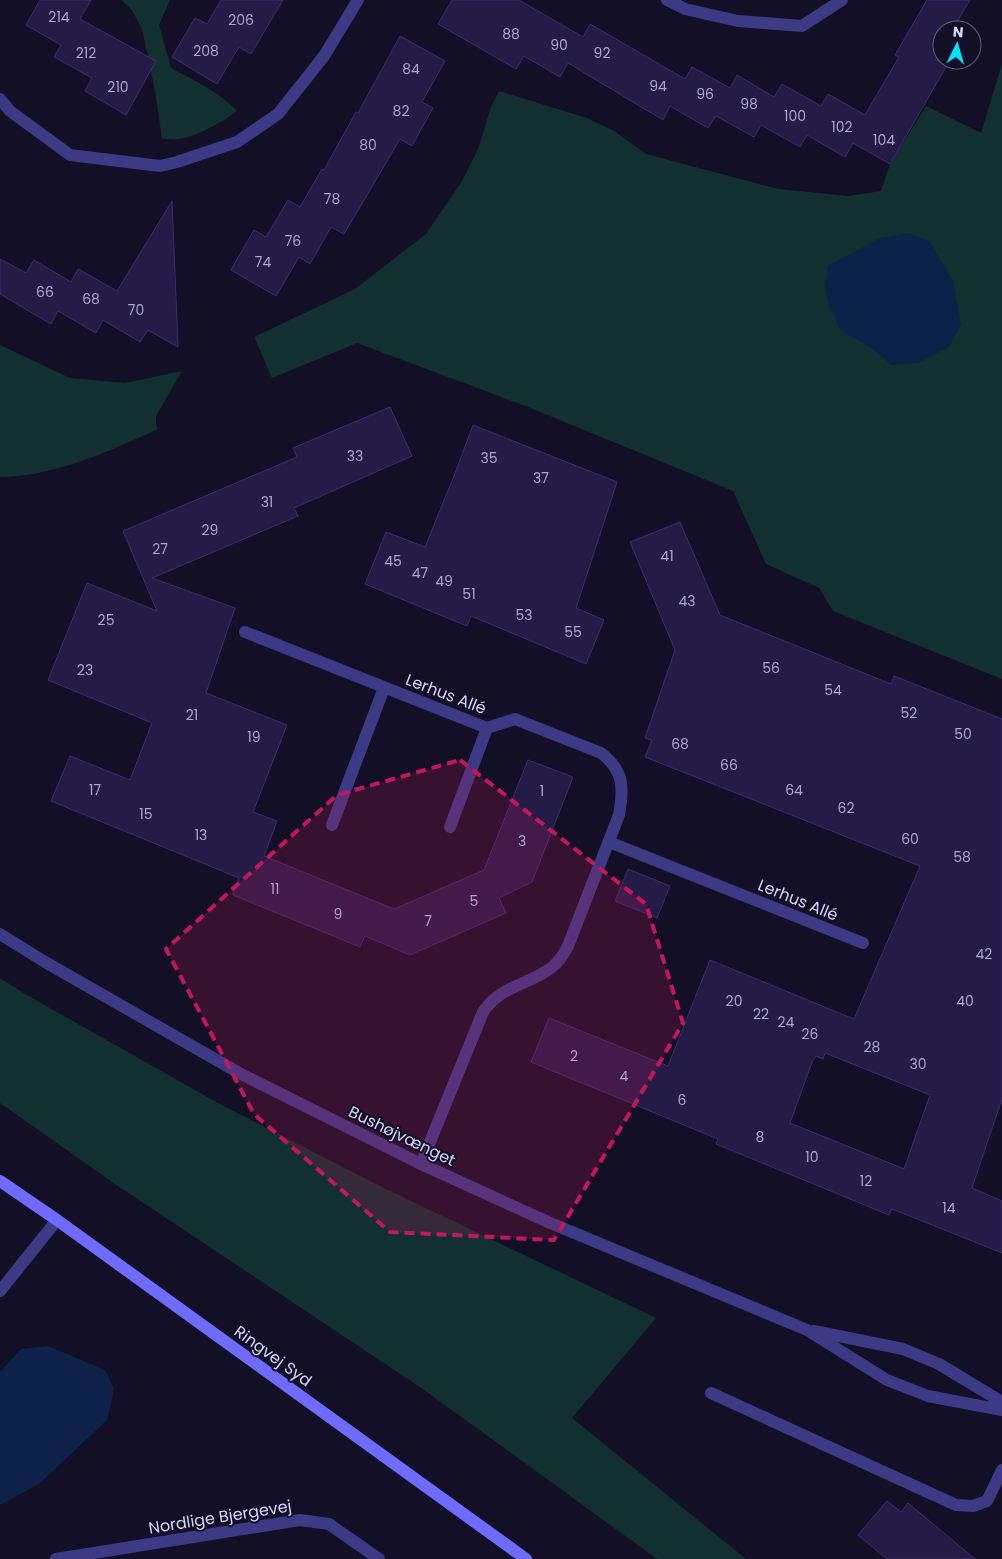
<svg xmlns="http://www.w3.org/2000/svg" width="1002" height="1559" font-family="Poppins,sans-serif">
  <rect width="100%" height="100%" fill="#130f26"/>
  <g fill="#12302f">
    <path d="M122 0H170L159 25 171 68C193 80 220 92 237 111 223 122 197 136 179 139 174 140 167 139 162 139L155 91 142 29 132 10Z"/>
    <polygon points="1002,64 1002,679 833,611 819,588 766,564 733,491 528,407 357,343 272,378 256,341 254,337 355,289 426,234 462,181 478,149 491,107 499,91 587,118 614,131 646,154 778,189 848,196 881,191 890,164 926,106 981,133"/>
    <path d="M0 345 70 378 125 383 182 371 156 416V425L158 429C110 451 53 477 0 477Z"/>
    <polygon points="0,978 25,994 218,1103 384,1188 656,1318 572,1418 746,1559 657,1559 420,1387 115,1184 0,1103"/>
  </g>
  <g fill="#0c2248">
    <polygon points="909,233 930,242 953,281 961,325 949,347 918,363 891,365 872,348 840,330 828,303 825,285 828,266 880,238"/>
    <polygon points="48,1346 105,1370 114,1389 107,1420 39,1484 0,1505 0,1372 21,1349"/>
  </g>
  <g fill="#241b47" stroke="#3b2d73" fill-rule="evenodd">
    <polygon points="40,0 91,0 80,19 156,61 126,115 85,91 92,78 54,57 61,45 26,25"/>
    <polygon points="221,0 283,0 251,54 239,47 217,84 172,57 195,18 207,24"/>
    <polygon points="452,0 519,0 583,37 590,24 685,79 692,67 730,88 737,75 774,97 782,84 821,106 828,94 865,115 899,57 895,55 927,0 970,0 952,30 942,30 942,48 935,60 950,60 890,164 853,143 845,157 807,135 800,147 761,125 754,137 716,116 708,128 670,106 663,120 568,63 560,77 524,56 516,69 438,24"/>
    <polygon points="400,36 445,61 422,102 433,108 412,146 400,139 344,234 331,227 310,264 299,257 276,296 231,270 254,230 266,237 288,200 300,207 322,169 324,170 356,112 358,113"/>
    <polygon points="172,201 178,347 148,330 140,342 103,320 96,333 58,311 51,324 0,294 0,259 26,273 34,260 71,282 78,269 117,291"/>
    <polygon points="390,407 412,456 294,508 298,516 152,578 235,608 206,693 287,725 253,812 277,821 264,856 394,909 484,870 528,760 573,777 532,882 499,898 506,913 410,955 365,936 360,947 233,895 239,878 51,801 70,756 130,780 152,723 48,680 87,583 157,611 123,531 297,457 293,448"/>
    <polygon points="473,425 617,482 576,608 604,620 586,664 471,616 467,626 365,584 386,532 425,547 454,476"/>
    <path d="M680 522 720 615 891 684 894 676 1002 719V1099L972 1188 1002 1201V1253L892 1209 889 1215 716 1144 718 1139 531 1062 549 1018 668 1066 710 960 854 1019 920 866 645 757 652 740 645 738 675 650 630 542ZM825 1053 930 1095 904 1169 790 1123 812 1062 816 1056 823 1059Z"/>
    <polygon points="628,869 670,886 657,918 615,901"/>
    <polygon points="887,1501 901,1512 908,1503 975,1559 887,1559 858,1535"/>
  </g>
  <g fill="none" stroke-linecap="round" stroke-linejoin="round">
    <g stroke="#3d3a85" stroke-width="12">
      <polyline points="332,825 384,688"/>
      <polyline points="450,827 487,728"/>
      <polyline points="711,1393 956,1505 973,1506 987,1501 1002,1470"/>
      <polyline points="56,1559 300,1520 329,1524 379,1559"/>
    </g>
    <g stroke="#3d3a85" stroke-width="12">
      <polyline points="667,0 685,9 738,21 802,26 842,0"/>
      <polyline points="0,99 10,111 70,155 160,166 177,162 237,142 278,114 324,56 358,0"/>
      <path d="M245 632 487 728 515 719 601 753C624 770 624 789 619 815L568 946C564 954 559 962 551 968 528 985 500 986 483 1012L421 1164"/>
      <polyline points="609,842 863,943"/>
      <polyline points="0,934 45,962 241,1074 421,1164 548,1222 807,1330 887,1380 928,1396 1002,1410"/>
      <polyline points="814,1331 903,1349 939,1364 1002,1402"/>
    </g>
    <polyline stroke="#3d3a85" stroke-width="12" points="0,1291 57,1220"/>
    <polyline stroke="#6f6bff" stroke-width="12" points="0,1181 57,1220 526,1559"/>
  </g>
  <path fill="#c2185b" fill-opacity="0.2" stroke="#c2185b" stroke-width="4" stroke-dasharray="10 6" stroke-linejoin="round" d="M460 760 646 904 683 1023 554 1240 390 1232 254 1114 166 949 337 795Z"/>
  <g text-anchor="middle" dominant-baseline="central" stroke-width="4" stroke-linejoin="round" paint-order="stroke">
    <g font-size="14" fill="#aca6d1">
      <text x="59" y="17">214</text>
      <text x="241" y="20">206</text>
      <text x="511" y="34">88</text>
      <text x="559" y="45">90</text>
      <text x="206" y="51">208</text>
      <text x="86" y="53">212</text>
      <text x="602" y="53">92</text>
      <text x="411" y="69">84</text>
      <text x="658" y="86">94</text>
      <text x="118" y="87">210</text>
      <text x="705" y="94">96</text>
      <text x="749" y="104">98</text>
      <text x="401" y="111">82</text>
      <text x="795" y="116">100</text>
      <text x="842" y="127">102</text>
      <text x="884" y="140">104</text>
      <text x="368" y="145">80</text>
      <text x="332" y="199">78</text>
      <text x="293" y="241">76</text>
      <text x="263" y="262">74</text>
      <text x="45" y="292">66</text>
      <text x="91" y="299">68</text>
      <text x="136" y="310">70</text>
      <text x="355" y="456">33</text>
      <text x="489" y="458">35</text>
      <text x="541" y="478">37</text>
      <text x="267" y="502">31</text>
      <text x="210" y="530">29</text>
      <text x="160" y="549">27</text>
      <text x="667" y="556">41</text>
      <text x="393" y="561">45</text>
      <text x="420" y="573">47</text>
      <text x="444" y="581">49</text>
      <text x="469" y="594">51</text>
      <text x="687" y="601">43</text>
      <text x="524" y="615">53</text>
      <text x="106" y="620">25</text>
      <text x="573" y="632">55</text>
      <text x="771" y="668">56</text>
      <text x="85" y="670">23</text>
      <text x="833" y="690">54</text>
      <text x="909" y="713">52</text>
      <text x="192" y="715">21</text>
      <text x="963" y="734">50</text>
      <text x="254" y="737">19</text>
      <text x="680" y="744">68</text>
      <text x="729" y="765">66</text>
      <text x="95" y="790">17</text>
      <text x="794" y="790">64</text>
      <text x="542" y="791">1</text>
      <text x="846" y="808">62</text>
      <text x="146" y="814">15</text>
      <text x="201" y="835">13</text>
      <text x="910" y="839">60</text>
      <text x="522" y="841">3</text>
      <text x="962" y="857">58</text>
      <text x="275" y="889">11</text>
      <text x="474" y="901">5</text>
      <text x="338" y="914">9</text>
      <text x="428" y="921">7</text>
      <text x="984" y="954">42</text>
      <text x="734" y="1001">20</text>
      <text x="965" y="1001">40</text>
      <text x="761" y="1014">22</text>
      <text x="786" y="1022">24</text>
      <text x="810" y="1034">26</text>
      <text x="872" y="1047">28</text>
      <text x="574" y="1056">2</text>
      <text x="918" y="1064">30</text>
      <text x="624" y="1076">4</text>
      <text x="682" y="1100">6</text>
      <text x="760" y="1137">8</text>
      <text x="812" y="1157">10</text>
      <text x="866" y="1181">12</text>
      <text x="949" y="1208">14</text>
    </g>
    <g font-size="16" fill="#d9d4ff" stroke="#130f26">
      <text transform="translate(446 694) rotate(21)">Lerhus Allé</text>
      <text transform="translate(798 900) rotate(22)">Lerhus Allé</text>
      <text transform="translate(402 1136) rotate(26)">Bushøjvænget</text>
      <text transform="translate(273 1356) rotate(36)">Ringvej Syd</text>
      <text transform="translate(220 1517) rotate(-9)">Nordlige Bjergevej</text>
    </g>
  </g>
  <g transform="translate(957 45) rotate(5)"><circle r="24" fill="#130f26" stroke="#625e7d"/>
  <path d="M0-4L9 19L0 12L-9 19Z" fill="#00e5ff"/>
  <text y="-8" font-size="14" font-weight="bold" text-anchor="middle" fill="#d9d4ff">N</text>
  </g>
</svg>
